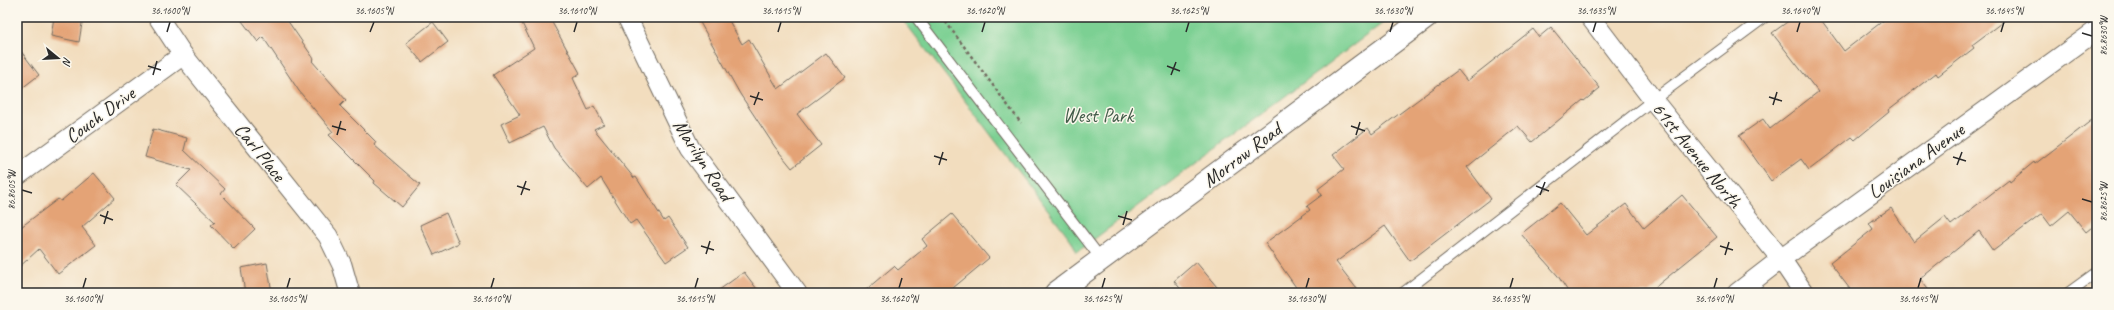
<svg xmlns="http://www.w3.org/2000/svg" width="2114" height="310" font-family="Caveat,sans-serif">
  <rect width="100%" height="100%" fill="#fbf7ec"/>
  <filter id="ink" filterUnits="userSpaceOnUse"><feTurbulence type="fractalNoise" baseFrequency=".025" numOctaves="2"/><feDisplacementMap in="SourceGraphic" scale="8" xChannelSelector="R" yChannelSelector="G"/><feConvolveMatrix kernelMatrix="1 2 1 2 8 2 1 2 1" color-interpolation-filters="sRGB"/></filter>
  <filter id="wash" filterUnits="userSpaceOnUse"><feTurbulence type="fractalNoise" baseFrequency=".012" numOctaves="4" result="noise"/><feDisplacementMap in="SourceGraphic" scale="16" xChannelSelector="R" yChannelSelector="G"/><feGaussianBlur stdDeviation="0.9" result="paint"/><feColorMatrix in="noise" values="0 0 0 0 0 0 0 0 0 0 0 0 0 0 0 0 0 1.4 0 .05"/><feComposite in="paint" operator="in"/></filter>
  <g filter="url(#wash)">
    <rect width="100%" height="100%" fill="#f2ddbe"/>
    <polygon fill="#7cd093" stroke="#547e5f" points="901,17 1391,17 1077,252 1071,240"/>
    <g id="blocks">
      <g fill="#e4a376">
        <polygon points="54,17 83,17 79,42 51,36"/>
        <polygon points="239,17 285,17 314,59 312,61 346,100 340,106 376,142 374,145 420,185 402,207 374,183 375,181 329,135 333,132 299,91 263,37 258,42"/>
        <polygon points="519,17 549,17 580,73 573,78 588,110 594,106 604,124 594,129 634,178 636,177 664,221 668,218 688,247 666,262 636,220 630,224 601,178 588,189 554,148 543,127 510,143 501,124 520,115 493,75 534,48"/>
        <polygon points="697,17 727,17 742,44 749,39 778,89 826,53 845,78 797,114 821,145 792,168 775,147 740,94"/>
        <polygon points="1794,17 1819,17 1844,51 1888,17 2009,17 1972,45 1974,48 1938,76 1936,73 1888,110 1889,112 1855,140 1852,137 1809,170 1801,159 1771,181 1739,136 1763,119 1770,129 1818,92 1772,33"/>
        <polygon points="433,22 448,42 422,62 406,43"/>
        <polygon points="1551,27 1600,88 1584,101 1583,100 1532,142 1518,126 1467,167 1491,199 1410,261 1385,226 1336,262 1360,293 1300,293 1265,243 1310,210 1307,206 1322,195 1318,189 1344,169 1333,155 1368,128 1372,134 1458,70 1467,81 1533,29 1539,37"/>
        <polygon points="17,46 39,75 17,92"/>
        <polygon points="2097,116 2097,223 2086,232 2069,211 2051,226 2042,214 1993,251 1979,231 1920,279 1931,293 1853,293 1830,263 1873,229 1869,223 1891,208 1914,242 1945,217 1951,225 2009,180 2010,182 2034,162 2035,164"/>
        <polygon points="153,129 187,138 184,150 225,189 221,194 255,229 234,249 211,225 215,222 176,185 191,170 145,157"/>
        <polygon points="94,173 115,198 82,227 96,245 58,274 39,249 17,269 17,230 58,199 61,201"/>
        <polygon points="1682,195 1717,237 1648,293 1569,293 1558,276 1521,234 1560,203 1586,235 1626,204 1644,228"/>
        <polygon points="446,213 459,243 434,255 420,225"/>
        <polygon points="952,214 989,258 947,293 862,293 894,266 898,270 927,246 922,239"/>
        <polygon points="1196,262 1222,293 1184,293 1174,281"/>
        <polygon points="267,263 272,293 245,293 241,268"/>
        <polygon points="744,272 760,293 715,293"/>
      </g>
    </g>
  </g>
  <g filter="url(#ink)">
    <use href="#blocks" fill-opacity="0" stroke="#71695e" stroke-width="1"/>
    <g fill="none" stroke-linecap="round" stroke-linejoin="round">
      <g stroke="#71695e" stroke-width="12">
        <g id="service">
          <polyline points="916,17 1102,260"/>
          <polyline points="1403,293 1653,100 1765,17"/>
          <polyline points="2068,293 2097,272"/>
        </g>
      </g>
      <g stroke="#71695e" stroke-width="21">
        <g id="minor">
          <polyline points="158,17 183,55 328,236 342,265 350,293"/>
          <polyline points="627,17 690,148 797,293"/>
          <polyline points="1590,17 1653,100 1781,259 1804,293"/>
          <polyline points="17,176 183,55"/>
          <polyline points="1737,293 1781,259 2097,30"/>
        </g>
      </g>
      <g stroke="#71695e" stroke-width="24">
        <polyline id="tertiary" points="1056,293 1427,17"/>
      </g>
      <polyline stroke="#71695e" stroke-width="2.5" stroke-dasharray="3 3" stroke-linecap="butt" points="942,17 1021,123"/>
      <use href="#service" stroke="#fff" stroke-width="10"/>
      <use href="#minor" stroke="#fff" stroke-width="19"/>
      <use href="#tertiary" stroke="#fff" stroke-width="22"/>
    </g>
  </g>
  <path fill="none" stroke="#2b2b2b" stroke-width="1.5" d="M167 32 170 22M370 32 374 22M574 32 577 22M778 32 781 22M982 32 985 22M1186 32 1189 22M1390 32 1393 22M1593 32 1596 22M1797 32 1800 22M2001 32 2004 22M2082 33 2092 36M148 66 161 70M1167 66 1180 71M153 75 157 61M1171 75 1176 62M750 96 763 100M1769 97 1782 101M754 105 759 92M1773 105 1777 92M332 126 346 130M1351 126 1365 131M337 135 341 121M1356 135 1360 122M934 156 947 160M1953 157 1966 161M939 165 943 152M1957 165 1962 152M517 186 530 190M1536 186 1549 191M22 190 32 193M521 195 526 181M1540 195 1545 182M2082 199 2092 202M100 215 113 220M1118 216 1132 220M104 224 108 211M1123 225 1127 211M701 246 714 250M1720 246 1733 250M706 254 710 241M1725 255 1729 242M83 288 86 278M287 288 290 278M491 288 494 278M695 288 698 278M899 288 902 278M1102 288 1105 278M1306 288 1309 278M1510 288 1513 278M1714 288 1717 278M1918 288 1921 278"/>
  <g text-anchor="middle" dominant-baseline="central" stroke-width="3" stroke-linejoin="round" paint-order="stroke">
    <g font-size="20" fill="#2b2b2b" stroke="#fbf7ec">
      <text transform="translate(100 115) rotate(-36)">Couch Drive</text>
      <text transform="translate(260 152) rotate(51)">Carl Place</text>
      <text transform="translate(1242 155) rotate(-37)">Morrow Road</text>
      <text transform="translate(1697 155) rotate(51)">61st Avenue North</text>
      <text transform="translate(703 160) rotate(57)">Marilyn Road</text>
      <text transform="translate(1916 161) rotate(-36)">Louisiana Avenue</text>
    </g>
    <g font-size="20" fill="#435d4a" stroke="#fbf7ec">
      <text x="1098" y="115">West Park</text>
    </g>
  </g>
  <rect width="2114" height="310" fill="none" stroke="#fbf7ec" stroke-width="44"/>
  <g transform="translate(58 58) rotate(108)" stroke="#fbf7ec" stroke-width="3" paint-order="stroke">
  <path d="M0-3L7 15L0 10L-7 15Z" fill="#2b2b2b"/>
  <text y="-6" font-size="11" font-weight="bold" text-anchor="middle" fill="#2b2b2b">N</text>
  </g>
  <rect x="22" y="22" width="2070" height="266" fill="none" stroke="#2b2b2b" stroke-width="1.5"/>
  <g font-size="10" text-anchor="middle" fill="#2b2b2b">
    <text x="170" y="14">36.1600°N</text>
    <text x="374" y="14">36.1605°N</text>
    <text x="577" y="14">36.1610°N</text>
    <text x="781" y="14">36.1615°N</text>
    <text x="985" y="14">36.1620°N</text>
    <text x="1189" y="14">36.1625°N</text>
    <text x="1393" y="14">36.1630°N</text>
    <text x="1596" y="14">36.1635°N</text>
    <text x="1800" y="14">36.1640°N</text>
    <text x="2004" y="14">36.1645°N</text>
    <text transform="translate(2103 36) rotate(-90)" y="4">86.8630°W</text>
    <text transform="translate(11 190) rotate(-90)" y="4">86.8605°W</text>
    <text transform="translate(2103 202) rotate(-90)" y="4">86.8625°W</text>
    <text x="83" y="302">36.1600°N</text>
    <text x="287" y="302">36.1605°N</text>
    <text x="491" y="302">36.1610°N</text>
    <text x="695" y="302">36.1615°N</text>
    <text x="899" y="302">36.1620°N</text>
    <text x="1102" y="302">36.1625°N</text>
    <text x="1306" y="302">36.1630°N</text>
    <text x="1510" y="302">36.1635°N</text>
    <text x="1714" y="302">36.1640°N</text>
    <text x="1918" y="302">36.1645°N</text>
  </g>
</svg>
